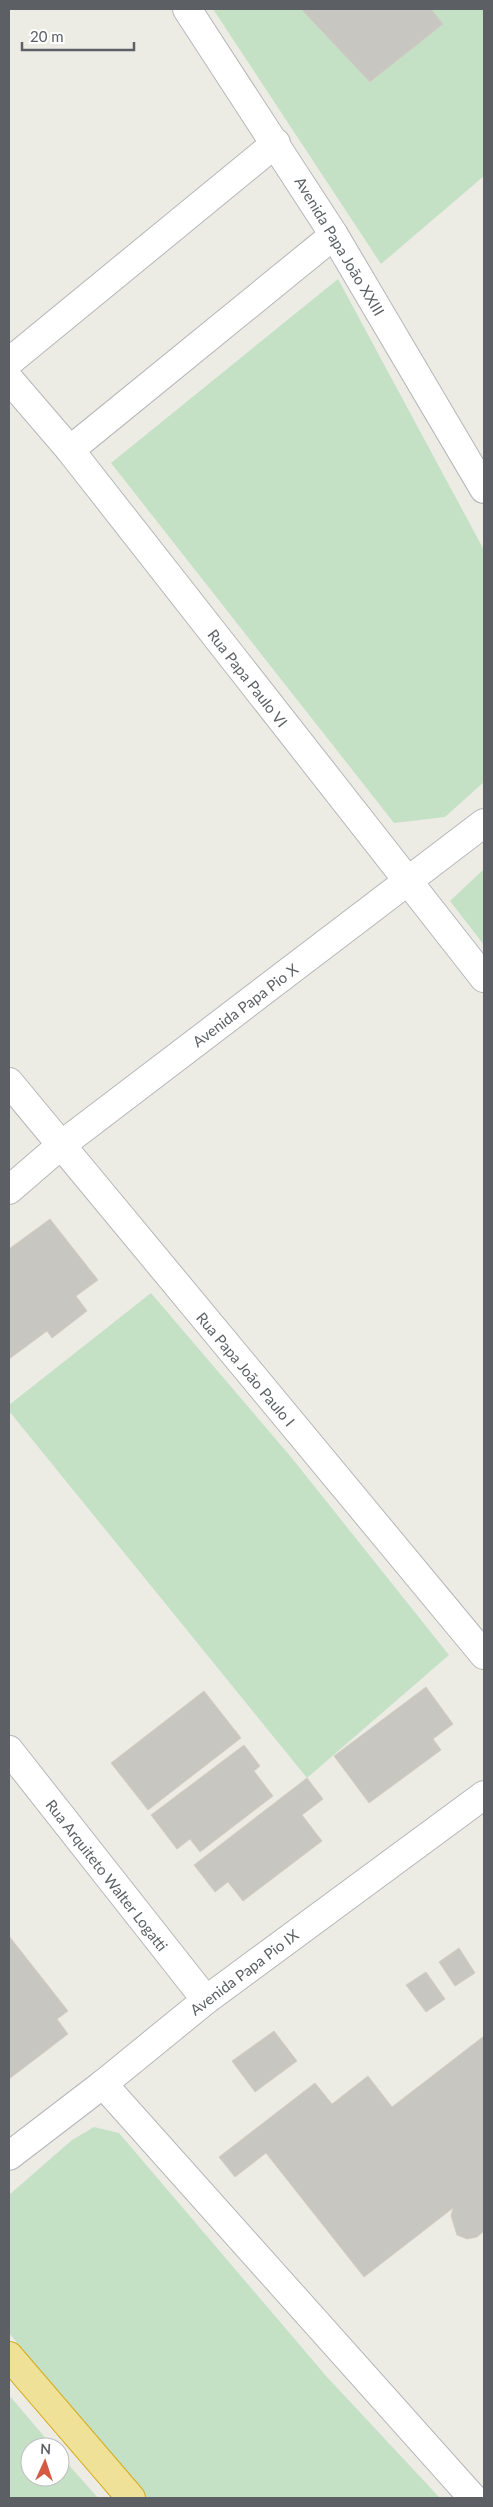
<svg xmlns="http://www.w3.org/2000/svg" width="493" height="2507" font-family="Lato,sans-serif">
  <rect width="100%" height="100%" fill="#edece4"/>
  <g fill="#c4e1c6">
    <polygon points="213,9 484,9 484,176 381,264"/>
    <polygon points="338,279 484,550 484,782 445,817 394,823 111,463"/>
    <polygon points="484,869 484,945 450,901"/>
    <polygon points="151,1293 291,1457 449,1655 307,1778 9,1411 9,1405"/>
    <polygon points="94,2127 119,2133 327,2377 440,2498 147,2498 100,2445 9,2333 9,2195 72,2140"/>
    <polygon points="9,2395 53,2447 30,2447 30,2477 60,2477 60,2455 98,2498 9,2498"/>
  </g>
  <g fill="#c8c6c1" stroke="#d1cec3">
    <polygon points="301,9 431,9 443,24 370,82"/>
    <polygon points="50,1219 98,1280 76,1296 87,1311 52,1338 47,1331 9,1359 9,1249"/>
    <polygon points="426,1687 453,1724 433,1739 441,1750 369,1803 334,1756"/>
    <polygon points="204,1691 241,1738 148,1810 111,1763"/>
    <polygon points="244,1745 260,1766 254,1771 273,1796 200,1852 190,1839 177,1849 151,1815"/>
    <polygon points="307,1778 323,1799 302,1815 322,1841 243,1901 228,1882 215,1892 194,1865"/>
    <polygon points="9,1936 68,2011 57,2019 68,2034 9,2079"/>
    <polygon points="459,1948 475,1973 455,1986 439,1962"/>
    <polygon points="426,1972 445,1999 426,2012 406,1985"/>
    <polygon points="274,2031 297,2061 255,2092 232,2061"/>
    <polygon points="484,2036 484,2231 477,2237 467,2239 457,2235 451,2216 453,2208 364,2277 266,2153 235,2177 219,2157 315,2083 332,2104 368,2076 392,2107"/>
  </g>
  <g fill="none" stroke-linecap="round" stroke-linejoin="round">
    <g stroke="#b4b6ba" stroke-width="30">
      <g id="minor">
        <polyline points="187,9 334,235 484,489"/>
        <polyline points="9,362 276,143"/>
        <polyline points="9,379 70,450 484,978"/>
        <polyline points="70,450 334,235"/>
        <polyline points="9,1082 484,1655"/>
        <polyline points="9,1190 60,1146 484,823"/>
        <polyline points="9,1750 206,2000"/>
        <polyline points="103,2084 473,2498"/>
        <polyline points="9,2156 103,2084 206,2000 484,1795"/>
      </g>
    </g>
    <g stroke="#d5aa1c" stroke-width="30">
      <polyline id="highway" points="9,2356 131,2498"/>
    </g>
    <use href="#minor" stroke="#fff" stroke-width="28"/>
    <use href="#highway" stroke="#f0e198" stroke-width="28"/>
  </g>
  <g text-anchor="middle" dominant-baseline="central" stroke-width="4.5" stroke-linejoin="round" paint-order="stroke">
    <g font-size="15" fill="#5c5f63" stroke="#fff">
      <text transform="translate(340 246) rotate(59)">Avenida Papa João XXIII</text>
      <text transform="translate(248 678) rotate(52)">Rua Papa Paulo VI</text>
      <text transform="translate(245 1005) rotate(-37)">Avenida Papa Pio X</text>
      <text transform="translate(246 1369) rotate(50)">Rua Papa João Paulo I</text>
      <text transform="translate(107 1875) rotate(52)">Rua Arquiteto Walter Logatti</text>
      <text transform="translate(244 1972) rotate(-37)">Avenida Papa Pio IX</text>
    </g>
  </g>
  <rect width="493" height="2507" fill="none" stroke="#5c5f63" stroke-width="20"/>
  <g transform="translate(45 2462) rotate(3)"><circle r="24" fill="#ffffff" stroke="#bebfc1"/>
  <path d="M0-4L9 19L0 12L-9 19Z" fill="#d45a43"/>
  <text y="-8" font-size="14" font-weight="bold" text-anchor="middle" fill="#5c5f63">N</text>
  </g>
  <path d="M22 42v8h112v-8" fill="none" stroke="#5c5f63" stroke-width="2.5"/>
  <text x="30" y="42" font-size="15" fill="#5c5f63" stroke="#ffffff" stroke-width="4" paint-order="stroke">20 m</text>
</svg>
